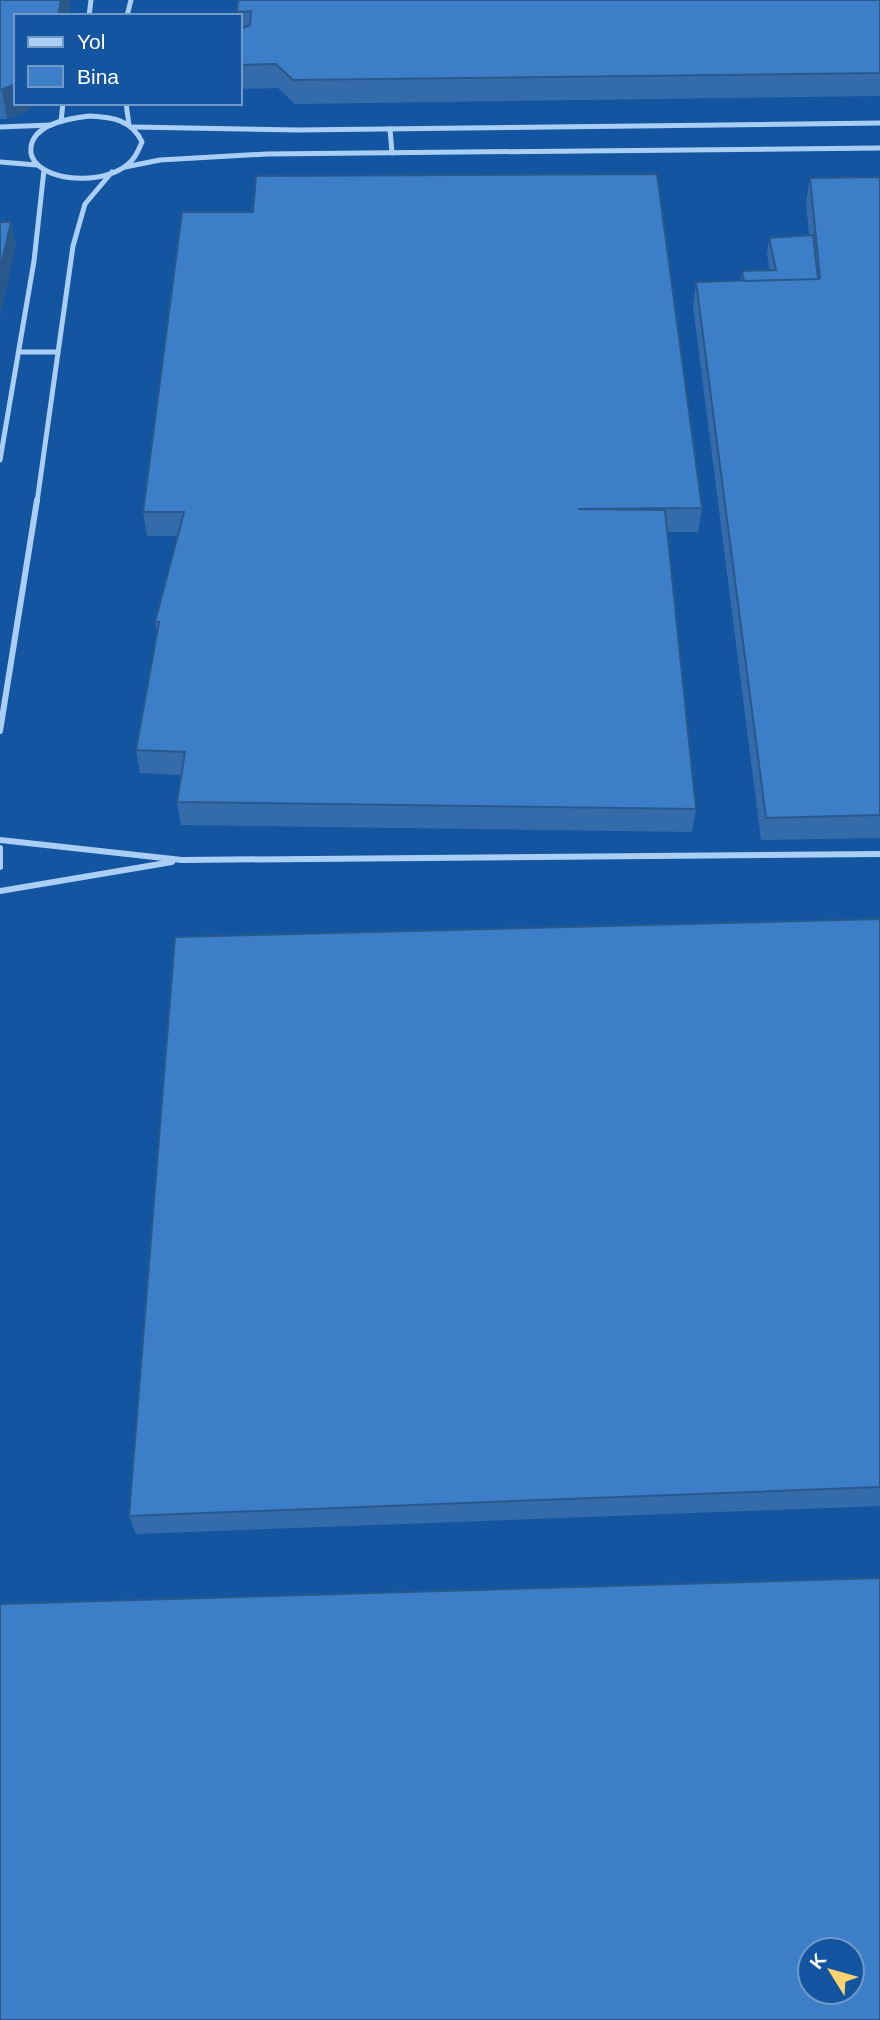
<svg xmlns="http://www.w3.org/2000/svg" width="880" height="2020" font-family="Arial,sans-serif">
  <rect width="100%" height="100%" fill="#1355a0"/>
  <g fill="none" stroke-linecap="round" stroke-linejoin="round">
    <g stroke="#abcff4" stroke-width="5">
      <polyline points="89,16 91,0"/>
      <polyline points="127,16 131,0"/>
      <polyline points="126,103 129,125"/>
      <path d="M90 116C112 117 132 120 142 142 138 151 135 159 127 165 105 182 61 183 39 166 33 161 30 154 31 147 34 123 71 118 90 116Z"/>
      <polyline points="61,121 63,103"/>
      <polyline points="0,127 51,125"/>
      <polyline points="133,127 298,130 880,123"/>
      <polyline points="390,129 392,153"/>
      <polyline points="0,162 37,165"/>
      <polyline points="125,167 160,160 267,154 880,148"/>
      <polyline points="19,352 58,352"/>
      <polyline points="0,460 34,261 44,170"/>
      <polyline points="37,502 73,246 85,204 112,172"/>
    </g>
    <g stroke="#abcff4" stroke-width="6">
      <polyline points="0,731 37,500"/>
      <polyline points="0,840 182,860 880,854"/>
      <polyline points="0,848 0,867"/>
      <polyline points="0,891 172,862"/>
    </g>
  </g>
  <g fill="#346cab">
    <polygon points="0,0 71,0 68,16 16,16 28,111 7,119 0,119"/>
    <polygon points="880,0 880,96 295,104 278,88 240,89 240,16 238,16 237,12"/>
    <polygon points="880,177 880,838 761,840 693,306 696,282 741,281 742,271 770,270 767,255 769,238 809,235 806,202 810,178"/>
    <polygon points="702,508 698,532 668,532 696,809 692,832 181,825 177,802 181,775 140,773 136,750 157,633 155,622 177,536 147,536 143,512"/>
    <polygon points="880,919 880,1506 136,1534 129,1516"/>
  </g>
  <g fill="#2a588b">
    <polygon points="61,0 71,0 68,16 58,16"/>
    <polygon points="16,84 16,103 36,103 28,111 7,119 2,90"/>
    <polygon points="11,222 16,246 0,317 0,270"/>
  </g>
  <g fill="#3c7ec7" stroke="#2a588b" stroke-width="2" fill-rule="evenodd">
    <polygon points="0,0 61,0 58,16 16,16 16,84 0,90"/>
    <polygon points="238,0 880,0 880,73 293,80 276,64 240,65 240,29 250,25 251,11 237,12"/>
    <polygon points="657,174 702,508 578,509 665,510 696,809 177,802 185,752 136,750 159,622 155,622 184,512 143,512 182,212 253,212 256,176"/>
    <polygon points="880,177 880,815 766,818 696,282 820,278 810,178"/>
    <polygon points="0,222 11,222 0,270"/>
    <polygon points="813,235 818,279 744,281 742,271 776,270 769,238"/>
    <polygon points="880,919 880,1487 129,1516 175,937"/>
    <path d="M880 1578V2020H0V1604ZM810 1950H852V1992H810Z"/>
  </g>
  <rect x="14" y="14" width="228" height="91" fill="#1355a0" stroke="#7199c6" stroke-width="2"/>
  <rect x="28" y="37" width="35" height="10" fill="#abcff4" stroke="#7199c6" stroke-width="2"/>
  <text x="77" y="49" font-size="21" fill="#ffffff">Yol</text>
  <rect x="28" y="66" width="35" height="21" fill="#3c7ec7" stroke="#7199c6" stroke-width="2"/>
  <text x="77" y="84" font-size="21" fill="#ffffff">Bina</text>
  <g transform="translate(831 1971) rotate(307)"><circle r="33" fill="#1355a0" stroke="#7199c6" stroke-width="2"/>
  <path d="M0-5L12 26L0 18L-12 26Z" fill="#ffd16f"/>
  <text y="-10" font-size="19" font-weight="bold" text-anchor="middle" fill="#ffffff">K</text>
  </g>
</svg>
